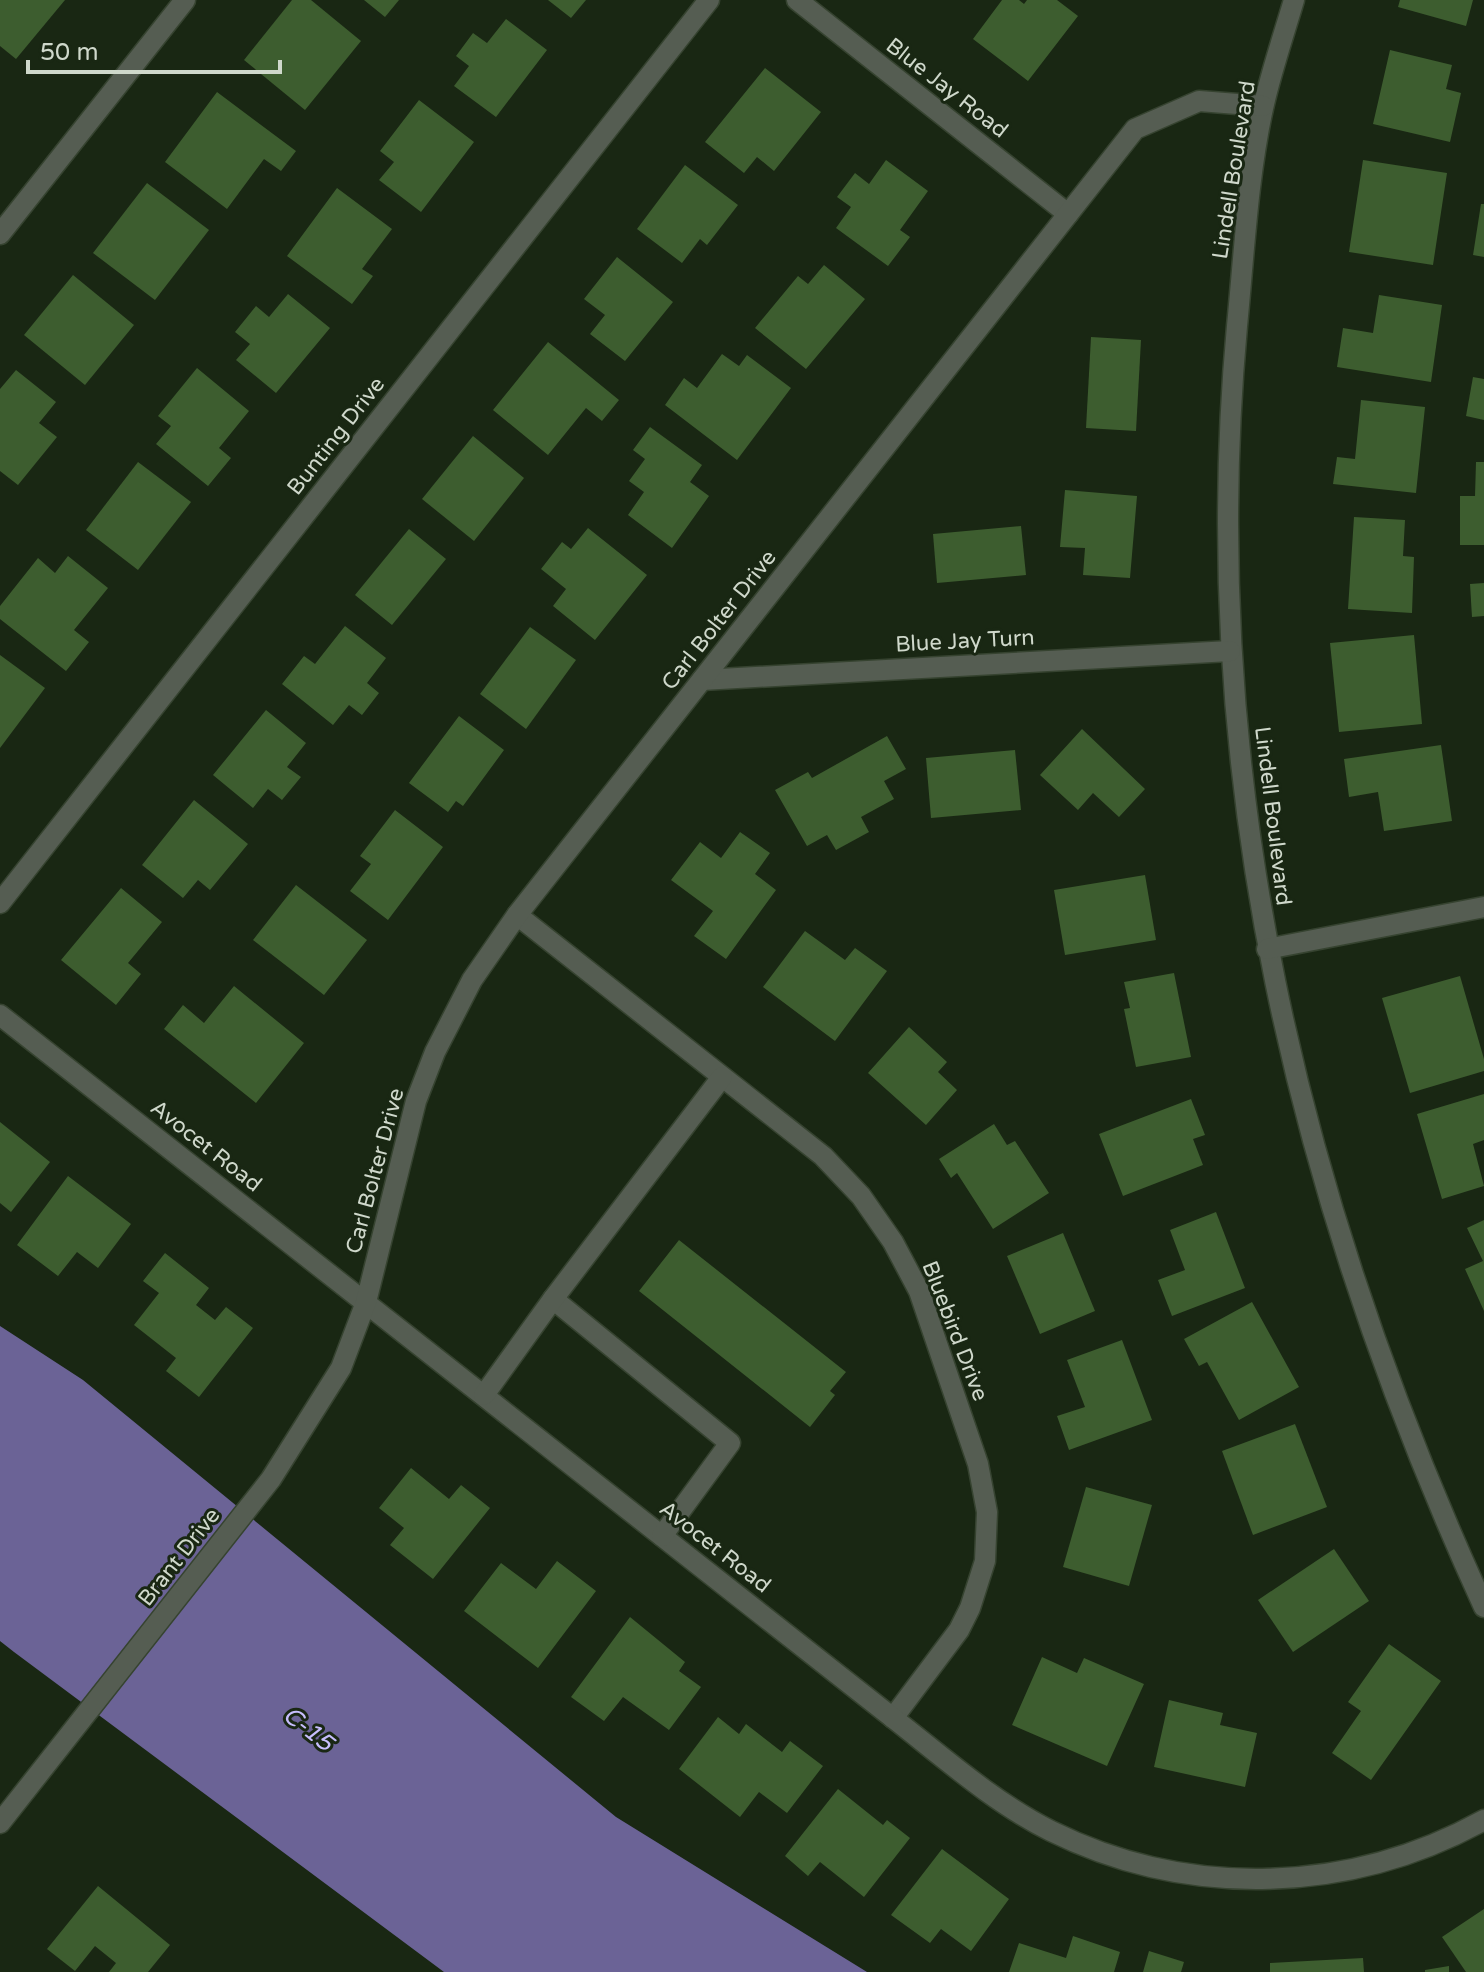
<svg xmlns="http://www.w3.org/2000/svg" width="1484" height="1972" font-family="'Varela Round',sans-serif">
  <rect width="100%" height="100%" fill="#192713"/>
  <polygon fill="#6b6396" points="0,1326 83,1380 616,1817 867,1972 444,1972 14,1652 0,1641"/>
  <g fill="#3d5d2f">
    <polygon points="0,0 65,0 16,59 0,46"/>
    <polygon points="292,0 311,0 361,41 305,110 244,60"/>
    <polygon points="364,0 399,0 385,17"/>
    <polygon points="548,0 586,0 571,18"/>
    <polygon points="1002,0 1019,0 1024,4 1027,0 1057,0 1078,16 1028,81 973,39"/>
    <polygon points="1400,0 1473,0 1466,26 1398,7"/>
    <polygon points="506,19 547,50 496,117 454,86 469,66 456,56 473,33 487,43"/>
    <polygon points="1390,50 1452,65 1446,89 1461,93 1450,142 1373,124"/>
    <polygon points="765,68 821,112 774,171 757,157 744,173 705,142"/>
    <polygon points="217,92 296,151 281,171 264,159 227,209 165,162"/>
    <polygon points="419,100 474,142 421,212 379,180 394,162 380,151"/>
    <polygon points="886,160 928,191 900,230 910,237 888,266 836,228 851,207 837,197 855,173 869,184"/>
    <polygon points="1363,160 1447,173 1433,265 1349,252"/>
    <polygon points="685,165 738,205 707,245 700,239 682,263 637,229"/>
    <polygon points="147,183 209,230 155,300 93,253"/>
    <polygon points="337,188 392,229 362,269 373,276 352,304 287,256"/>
    <polygon points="1481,204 1484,204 1484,257 1473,255"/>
    <polygon points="617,257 673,302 625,361 590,334 605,315 584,299"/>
    <polygon points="824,265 865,299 806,369 755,328 798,276 808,284"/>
    <polygon points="73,275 134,325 85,385 24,335"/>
    <polygon points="288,294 330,328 276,393 236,360 250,344 235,332 256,306 269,317"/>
    <polygon points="1379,295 1442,305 1431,382 1337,367 1343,328 1373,333"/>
    <polygon points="1091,337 1141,340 1136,431 1086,428"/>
    <polygon points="548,342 619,400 602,421 586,408 548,455 493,410"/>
    <polygon points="722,354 739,366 747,355 791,388 737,460 665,405 684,378 697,388"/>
    <polygon points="197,368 249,411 219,448 231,458 208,486 156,444 171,426 158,416"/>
    <polygon points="16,370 56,402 39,423 57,437 18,485 0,471 0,389"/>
    <polygon points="1473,377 1484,379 1484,420 1466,416"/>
    <polygon points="1361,400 1425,407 1416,493 1333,484 1337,457 1355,459"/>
    <polygon points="650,427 702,465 690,482 709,496 672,548 628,515 644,492 629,481 645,459 633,450"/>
    <polygon points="473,436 524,478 474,541 422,499"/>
    <polygon points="138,462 191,502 138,570 86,530"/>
    <polygon points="1476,462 1484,462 1484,545 1460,545 1460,496 1475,496"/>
    <polygon points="1065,490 1137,496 1130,578 1083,575 1085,548 1060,547"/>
    <polygon points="1354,517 1405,520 1403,556 1414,557 1412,613 1348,609"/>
    <polygon points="1021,526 1026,575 937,583 933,534"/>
    <polygon points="588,528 647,575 595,640 553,606 566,589 541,569 562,542 571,549"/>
    <polygon points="409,529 446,559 392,625 355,595"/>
    <polygon points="68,556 108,588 74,630 89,642 66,671 0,619 0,606 38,558 55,573"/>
    <polygon points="1484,583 1484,616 1472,617 1470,584"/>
    <polygon points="345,626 386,658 367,683 379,693 362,715 349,705 333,725 282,684 304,656 315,664"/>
    <polygon points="530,627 576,660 526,729 480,694"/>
    <polygon points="1414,635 1422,724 1339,732 1330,643"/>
    <polygon points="0,655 45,688 0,748"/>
    <polygon points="266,710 306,743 287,767 301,777 282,800 268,789 253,808 213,775"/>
    <polygon points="459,716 504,750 463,806 456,801 448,812 409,783"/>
    <polygon points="1082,729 1145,789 1119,817 1093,793 1078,810 1040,775"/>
    <polygon points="887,736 906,769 884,781 894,799 861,817 869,832 836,850 827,835 807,846 775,790 808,772 812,778"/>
    <polygon points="1441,745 1452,821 1384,831 1378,792 1349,797 1344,759"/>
    <polygon points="1015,750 1021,810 931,818 926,758"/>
    <polygon points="194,800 248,844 210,890 198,880 183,898 142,865"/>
    <polygon points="395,810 443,847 388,920 350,891 371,864 360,856"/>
    <polygon points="740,832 770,853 755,874 776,890 726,959 694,936 713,911 671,880 700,842 721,858"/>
    <polygon points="1145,875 1156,940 1065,955 1054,890"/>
    <polygon points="296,885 367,940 324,995 253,940"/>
    <polygon points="121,888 162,922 128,963 141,974 116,1005 61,960"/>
    <polygon points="805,931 845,960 855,948 887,971 835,1041 763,987"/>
    <polygon points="1174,973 1191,1057 1136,1067 1124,1009 1130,1008 1124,982"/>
    <polygon points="1460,976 1484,1059 1484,1071 1410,1093 1382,998"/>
    <polygon points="234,986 304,1043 256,1103 164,1029 183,1005 204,1023"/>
    <polygon points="909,1027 947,1062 938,1072 957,1090 926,1125 868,1073"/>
    <polygon points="1484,1094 1484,1140 1473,1144 1484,1186 1442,1199 1417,1114"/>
    <polygon points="1191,1099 1205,1135 1193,1139 1203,1165 1123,1196 1099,1134"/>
    <polygon points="0,1122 50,1162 11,1212 0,1203"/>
    <polygon points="994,1124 1007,1145 1015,1141 1049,1193 993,1229 957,1173 951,1178 939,1159"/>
    <polygon points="68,1176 131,1224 98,1268 77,1252 58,1276 17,1245"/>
    <polygon points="1216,1212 1245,1288 1172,1316 1158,1280 1185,1270 1170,1230"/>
    <polygon points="1484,1220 1484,1311 1465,1269 1483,1261 1467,1228"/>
    <polygon points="1063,1233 1095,1311 1040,1334 1007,1256"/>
    <polygon points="679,1240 846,1372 830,1391 835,1395 810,1427 639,1291"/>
    <polygon points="165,1253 209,1288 196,1305 215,1320 226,1307 253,1328 199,1397 166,1371 176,1358 134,1325 159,1293 143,1281"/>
    <polygon points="1252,1302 1299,1387 1239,1420 1207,1362 1199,1366 1184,1339"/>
    <polygon points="1122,1340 1152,1420 1069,1450 1057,1416 1085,1407 1067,1360"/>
    <polygon points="1295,1424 1327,1507 1253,1535 1222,1451"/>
    <polygon points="411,1468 449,1499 461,1485 490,1508 433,1579 390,1545 404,1528 379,1508"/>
    <polygon points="1086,1487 1152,1505 1129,1586 1063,1567"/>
    <polygon points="1334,1549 1369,1601 1293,1652 1258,1600"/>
    <polygon points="557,1561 596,1591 538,1668 464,1611 501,1563 536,1589"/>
    <polygon points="630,1617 685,1662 679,1671 701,1687 669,1730 623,1697 604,1721 571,1697"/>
    <polygon points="1389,1644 1441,1681 1371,1780 1332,1753 1361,1711 1348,1702"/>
    <polygon points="1042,1657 1077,1673 1084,1658 1144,1684 1107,1766 1012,1725"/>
    <polygon points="1169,1700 1223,1713 1220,1725 1257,1733 1245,1787 1154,1767"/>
    <polygon points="718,1717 739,1734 746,1724 782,1752 790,1741 823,1766 787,1813 759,1792 740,1817 679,1769"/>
    <polygon points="838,1789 883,1825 887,1820 910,1838 864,1897 820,1862 808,1876 785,1856"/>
    <polygon points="942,1849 1009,1899 971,1951 941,1929 930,1943 891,1915"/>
    <polygon points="98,1886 170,1945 148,1972 109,1972 116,1963 95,1946 75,1971 47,1949"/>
    <polygon points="1484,1909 1484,1972 1466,1972 1442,1937"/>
    <polygon points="1073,1936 1120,1952 1114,1972 1009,1972 1019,1943 1066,1958"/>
    <polygon points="1149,1951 1184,1962 1181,1972 1143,1972"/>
    <polygon points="1363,1958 1364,1972 1270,1972 1270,1963"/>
    <polygon points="1449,1966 1449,1972 1425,1972 1425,1970"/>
  </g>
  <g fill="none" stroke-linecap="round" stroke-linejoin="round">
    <g stroke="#364330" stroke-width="23">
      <g id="minor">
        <polyline points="797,0 1068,214"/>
        <path d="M1294 0C1284 34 1272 69 1264 104 1248 173 1244 255 1237 326 1196 774 1298 1201 1484 1607"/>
        <polyline points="0,234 185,0"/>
        <polyline points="702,680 1230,651"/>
        <polyline points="0,903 709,0"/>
        <polyline points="517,915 823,1156 861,1196 893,1242 919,1291 978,1464 987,1512 985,1561 970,1608 959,1630 893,1718"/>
        <polyline points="1267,949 1484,907"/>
        <path d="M0 1015 893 1718C943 1757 993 1802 1051 1831 1189 1899 1350 1894 1484 1820"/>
        <polyline points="553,1299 730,1443 662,1536"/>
        <polyline points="484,1395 553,1299 722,1077"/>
        <polyline points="0,1823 271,1479 341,1368 366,1302 416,1101 435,1052 472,980 517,915 1135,129 1199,101 1263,106"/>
      </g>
    </g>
    <use href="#minor" stroke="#555d52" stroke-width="20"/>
  </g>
  <g text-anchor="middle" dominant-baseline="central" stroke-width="6" stroke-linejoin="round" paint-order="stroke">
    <g font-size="22" fill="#cfd8cb" stroke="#192713">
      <text transform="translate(947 88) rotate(38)">Blue Jay Road</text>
      <text transform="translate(1234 170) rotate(-81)">Lindell Boulevard</text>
      <text transform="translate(336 436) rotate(-52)">Bunting Drive</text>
      <text transform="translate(719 620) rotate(-52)">Carl Bolter Drive</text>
      <text transform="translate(965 641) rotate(-3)">Blue Jay Turn</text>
      <text transform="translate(1273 816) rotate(83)">Lindell Boulevard</text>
      <text transform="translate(206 1146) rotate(38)">Avocet Road</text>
      <text transform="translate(375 1171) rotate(-75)">Carl Bolter Drive</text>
      <text transform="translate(955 1331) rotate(69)">Bluebird Drive</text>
      <text transform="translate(715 1547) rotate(38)">Avocet Road</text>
      <text transform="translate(179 1557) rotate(-52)">Brant Drive</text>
    </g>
    <g font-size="24" font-style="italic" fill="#c7befd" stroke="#192713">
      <text transform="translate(308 1729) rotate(38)">C-15</text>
    </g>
  </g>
  <path d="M28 60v12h252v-12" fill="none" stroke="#cfd8cb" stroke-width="4"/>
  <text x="40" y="60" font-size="24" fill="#cfd8cb" stroke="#192713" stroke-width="6" paint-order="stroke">50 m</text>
</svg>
